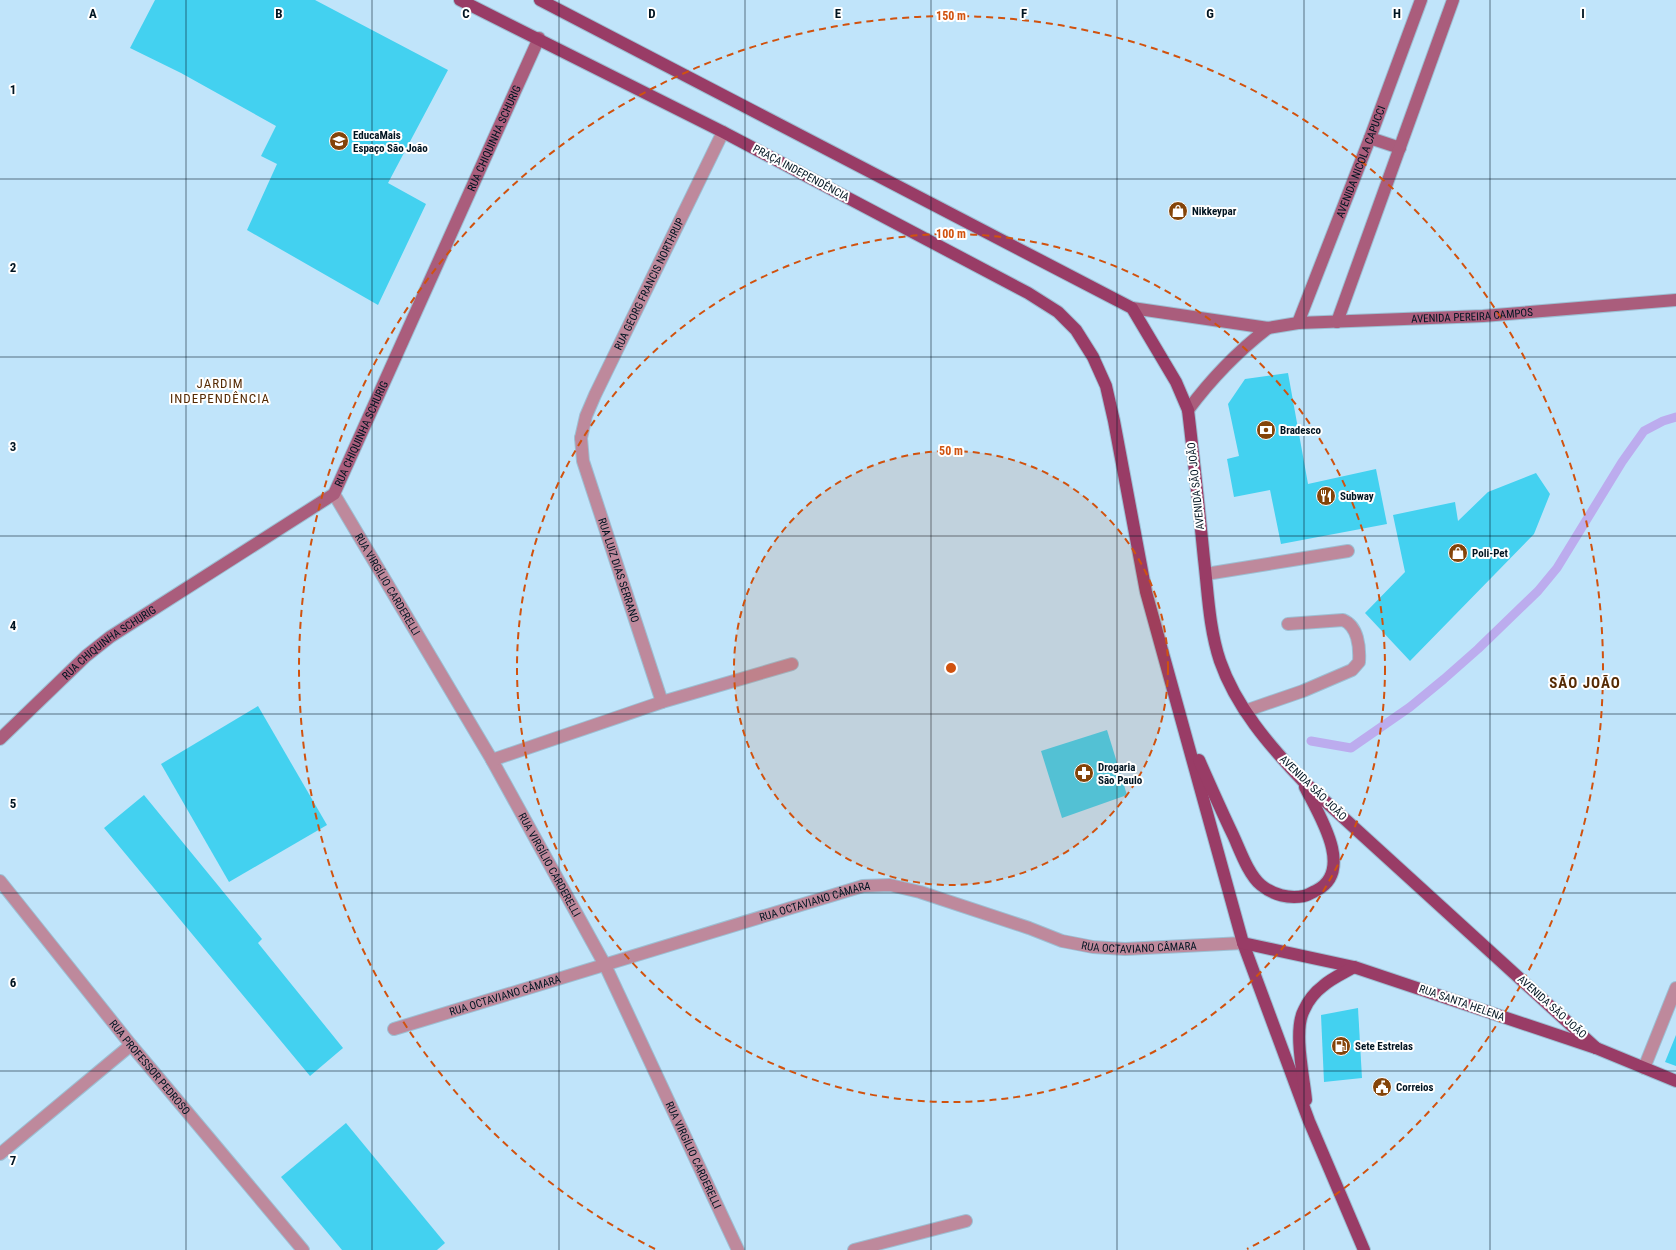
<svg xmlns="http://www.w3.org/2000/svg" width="1676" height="1250" font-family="'Roboto Condensed',sans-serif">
  <rect width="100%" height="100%" fill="#c0e4fa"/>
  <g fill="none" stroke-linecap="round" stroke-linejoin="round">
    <polyline stroke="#bcacee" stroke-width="9" points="1311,741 1351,748 1410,707 1444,679 1478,649 1538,591 1557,568 1622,462 1644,431 1663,421 1676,417"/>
  </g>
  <g fill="#43d1f0">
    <polygon points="155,0 315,0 448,70 388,183 426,204 378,305 247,230 277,164 261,156 276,126 181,73 130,48"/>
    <polygon points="1288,373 1308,484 1376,469 1387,524 1281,544 1270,490 1234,497 1227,459 1239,456 1228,404 1245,379"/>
    <polygon points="1536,473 1550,494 1534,534 1410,661 1365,613 1405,572 1393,515 1455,502 1458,521 1488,492"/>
    <polygon points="258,706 327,825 229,882 161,764"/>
    <polygon points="1107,730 1127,795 1062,818 1041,751"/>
    <polygon points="144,795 262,939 258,943 343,1048 310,1076 104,828"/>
    <polygon points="1358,1008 1362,1078 1324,1082 1321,1015"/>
    <polygon points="1676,1035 1676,1066 1665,1062"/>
    <polygon points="346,1123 445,1243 437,1250 342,1250 281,1177"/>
  </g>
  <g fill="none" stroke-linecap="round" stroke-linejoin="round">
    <g stroke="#9dbfd3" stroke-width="14">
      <g id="lane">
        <path id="s1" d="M581 438 586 416 595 395 723 132"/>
        <polyline points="1206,574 1348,551"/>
        <path d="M1245 711 1303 691 1352 670 1359 662C1360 647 1358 626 1343 620L1288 624"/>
        <polyline points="1644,1068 1676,988"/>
        <polyline points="0,1154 131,1045"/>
      </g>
    </g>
    <g stroke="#9dbfd3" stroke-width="14">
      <g id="street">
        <path id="s2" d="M581 438 583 461 662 702"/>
        <path id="s3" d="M334 494 492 760 605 965 738 1250"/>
        <polyline points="492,760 662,702 792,664"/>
        <path id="s4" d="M0 881 131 1045 303 1250"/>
        <path id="s5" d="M394 1029 863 886 890 885 920 892 1029 928 1062 941 1093 947 1125 949 1243 943"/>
        <polyline points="854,1250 966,1221"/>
      </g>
    </g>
    <g stroke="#9dbfd3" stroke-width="14">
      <g id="secondary">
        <polyline points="1370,138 1400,148"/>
        <path id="s6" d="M1132 308 1268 328 1298 323 1483 316 1676 300"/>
        <polyline points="1337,322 1453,0"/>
        <path id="s7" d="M1298 323 1370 138 1421 0"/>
        <path d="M1188 410C1211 379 1237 352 1268 328"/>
        <path id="s8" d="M0 739 86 656 110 637 334 494 539 38"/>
      </g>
    </g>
    <g stroke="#9dbfd3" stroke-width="14">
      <g id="primary">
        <polyline points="460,0 723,132 1028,293 1058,312 1076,330 1093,357 1106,386 1114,421 1146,592 1243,943 1309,1121 1364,1250"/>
        <path d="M540 0 1132 308 1176 382 1188 410C1194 460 1199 509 1204 559 1208 593 1209 628 1220 661 1236 707 1269 745 1302 780L1596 1048"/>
        <path d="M1199 760C1210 785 1221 810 1233 835 1240 850 1248 874 1261 885 1273 895 1289 899 1304 896 1308 895 1313 892 1317 890 1355 870 1318 813 1305 787"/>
        <polyline points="1243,943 1354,967 1596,1048 1676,1081"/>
        <path d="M1306 1100C1304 1078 1293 1030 1304 1010 1308 1001 1315 992 1323 986 1332 978 1344 973 1354 967"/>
      </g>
    </g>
    <use href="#lane" stroke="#be899c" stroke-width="12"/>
    <use href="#street" stroke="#be899c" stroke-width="12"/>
    <use href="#secondary" stroke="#aa5d7c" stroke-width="12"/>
    <use href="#primary" stroke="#993c66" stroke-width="12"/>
  </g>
  <path fill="none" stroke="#001421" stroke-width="1" stroke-opacity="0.55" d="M186 0V1250M372 0V1250M559 0V1250M745 0V1250M931 0V1250M1117 0V1250M1304 0V1250M1490 0V1250M0 179H1676M0 357H1676M0 536H1676M0 714H1676M0 893H1676M0 1071H1676"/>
  <circle cx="951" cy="668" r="217" fill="#d1520e" fill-opacity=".12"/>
  <g fill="none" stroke="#d1520e" stroke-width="2" stroke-dasharray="7 5">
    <circle cx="951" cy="668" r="217"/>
    <circle cx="951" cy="668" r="434"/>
    <path d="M655 1249A652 652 0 1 1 1247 1249"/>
  </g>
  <defs>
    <g id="school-disc" transform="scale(1)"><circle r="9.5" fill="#844409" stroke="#fff"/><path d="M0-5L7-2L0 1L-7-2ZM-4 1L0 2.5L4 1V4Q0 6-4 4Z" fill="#fff"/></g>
    <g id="shop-disc" transform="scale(1)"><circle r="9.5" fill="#844409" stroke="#fff"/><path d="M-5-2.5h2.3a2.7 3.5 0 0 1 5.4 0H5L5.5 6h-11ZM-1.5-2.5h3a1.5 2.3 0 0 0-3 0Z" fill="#fff"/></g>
    <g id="bank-disc" transform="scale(1)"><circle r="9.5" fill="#844409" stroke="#fff"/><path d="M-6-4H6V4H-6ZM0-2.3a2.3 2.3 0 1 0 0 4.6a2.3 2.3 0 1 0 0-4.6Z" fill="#fff"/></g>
    <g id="restaurant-disc" transform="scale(1)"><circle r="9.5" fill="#844409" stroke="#fff"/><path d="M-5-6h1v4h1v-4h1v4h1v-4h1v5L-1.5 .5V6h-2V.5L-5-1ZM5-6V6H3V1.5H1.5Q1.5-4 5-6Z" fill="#fff"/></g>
    <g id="pharmacy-disc" transform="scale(1)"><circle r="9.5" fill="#844409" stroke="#fff"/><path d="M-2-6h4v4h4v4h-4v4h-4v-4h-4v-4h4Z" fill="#fff"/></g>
    <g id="fuel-disc" transform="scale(1)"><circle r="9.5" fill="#844409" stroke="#fff"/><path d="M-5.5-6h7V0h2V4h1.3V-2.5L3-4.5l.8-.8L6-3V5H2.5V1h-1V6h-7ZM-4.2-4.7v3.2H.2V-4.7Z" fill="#fff"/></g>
    <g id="civic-disc" transform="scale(1)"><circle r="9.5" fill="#844409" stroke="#fff"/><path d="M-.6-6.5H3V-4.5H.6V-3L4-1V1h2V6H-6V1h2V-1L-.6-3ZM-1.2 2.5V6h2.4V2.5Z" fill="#fff"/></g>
  </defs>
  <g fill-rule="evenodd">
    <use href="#school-disc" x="339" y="141"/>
    <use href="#shop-disc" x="1178" y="211"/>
    <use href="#bank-disc" x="1266" y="430"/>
    <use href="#restaurant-disc" x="1326" y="496"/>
    <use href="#shop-disc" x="1458" y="553"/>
    <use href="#pharmacy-disc" x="1084" y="773"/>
    <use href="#fuel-disc" x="1341" y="1046"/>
    <use href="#civic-disc" x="1382" y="1087"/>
  </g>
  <g text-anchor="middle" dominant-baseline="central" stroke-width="4" stroke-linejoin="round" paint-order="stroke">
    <g font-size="11" font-weight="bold" fill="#001421" stroke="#fff" text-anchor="start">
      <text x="353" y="135">EducaMais<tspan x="353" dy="13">Espaço São João</tspan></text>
      <text x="1192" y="211">Nikkeypar</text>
      <text x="1280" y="430">Bradesco</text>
      <text x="1340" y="496">Subway</text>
      <text x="1472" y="553">Poli-Pet</text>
      <text x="1098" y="767">Drogaria<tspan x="1098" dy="13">São Paulo</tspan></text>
      <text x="1355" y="1046">Sete Estrelas</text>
      <text x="1396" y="1087">Correios</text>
    </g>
    <g font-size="11" fill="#001421" stroke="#fff">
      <text stroke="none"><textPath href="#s8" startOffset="806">RUA CHIQUINHA SCHURIG</textPath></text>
      <text stroke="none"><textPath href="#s7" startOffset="173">AVENIDA NICOLA CAPUCCI</textPath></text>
      <text transform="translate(801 173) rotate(28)">PRAÇA INDEPENDÊNCIA</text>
      <text stroke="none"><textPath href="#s1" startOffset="169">RUA GEORG FRANCIS NORTHRUP</textPath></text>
      <text stroke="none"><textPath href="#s6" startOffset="342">AVENIDA PEREIRA CAMPOS</textPath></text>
      <text stroke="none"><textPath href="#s8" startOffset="482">RUA CHIQUINHA SCHURIG</textPath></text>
      <text transform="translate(1196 486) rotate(-96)">AVENIDA SÃO JOÃO</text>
      <text stroke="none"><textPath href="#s2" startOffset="138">RUA LUIZ DIAS SERRANO</textPath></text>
      <text stroke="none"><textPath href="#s3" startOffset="105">RUA VIRGÍLIO CARDERELLI</textPath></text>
      <text stroke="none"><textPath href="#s8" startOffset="146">RUA CHIQUINHA SCHURIG</textPath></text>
      <text transform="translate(1313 788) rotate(44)">AVENIDA SÃO JOÃO</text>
      <text stroke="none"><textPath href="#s3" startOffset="429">RUA VIRGÍLIO CARDERELLI</textPath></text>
      <text stroke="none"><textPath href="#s5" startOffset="440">RUA OCTAVIANO CÂMARA</textPath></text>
      <text stroke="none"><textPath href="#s5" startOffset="776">RUA OCTAVIANO CÂMARA</textPath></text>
      <text stroke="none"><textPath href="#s5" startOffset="116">RUA OCTAVIANO CÂMARA</textPath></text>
      <text transform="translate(1462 1003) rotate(19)">RUA SANTA HELENA</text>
      <text transform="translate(1552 1007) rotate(42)">AVENIDA SÃO JOÃO</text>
      <text stroke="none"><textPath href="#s4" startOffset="239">RUA PROFESSOR PEDROSO</textPath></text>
      <text stroke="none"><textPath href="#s3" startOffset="753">RUA VIRGÍLIO CARDERELLI</textPath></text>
    </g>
    <g font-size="13" letter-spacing="1" fill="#552a03" stroke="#fff">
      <text x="220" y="383">JARDIM<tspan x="220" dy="15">INDEPENDÊNCIA</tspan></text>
    </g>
    <g font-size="15" font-weight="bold" letter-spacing="1" fill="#552a03" stroke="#fff">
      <text x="1585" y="683">SÃO JOÃO</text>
    </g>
  </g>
  <g font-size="13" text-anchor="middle" font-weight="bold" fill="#001421" stroke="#fff" stroke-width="4" stroke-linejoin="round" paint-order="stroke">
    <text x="93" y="18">A</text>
    <text x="279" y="18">B</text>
    <text x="466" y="18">C</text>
    <text x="652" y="18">D</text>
    <text x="838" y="18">E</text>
    <text x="1024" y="18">F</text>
    <text x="1210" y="18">G</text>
    <text x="1397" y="18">H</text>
    <text x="1583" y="18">I</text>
    <text x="13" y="94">1</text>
    <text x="13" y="272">2</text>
    <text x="13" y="451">3</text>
    <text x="13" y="630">4</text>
    <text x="13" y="808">5</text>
    <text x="13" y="987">6</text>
    <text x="13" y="1165">7</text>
  </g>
  <circle cx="951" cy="668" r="6" fill="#d1520e" stroke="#fff" stroke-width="2"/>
  <g font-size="12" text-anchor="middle" font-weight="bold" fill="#d1520e" stroke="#fff" stroke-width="4" stroke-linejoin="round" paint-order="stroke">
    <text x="951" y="20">150 m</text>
    <text x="951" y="238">100 m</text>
    <text x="951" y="455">50 m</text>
  </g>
</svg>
